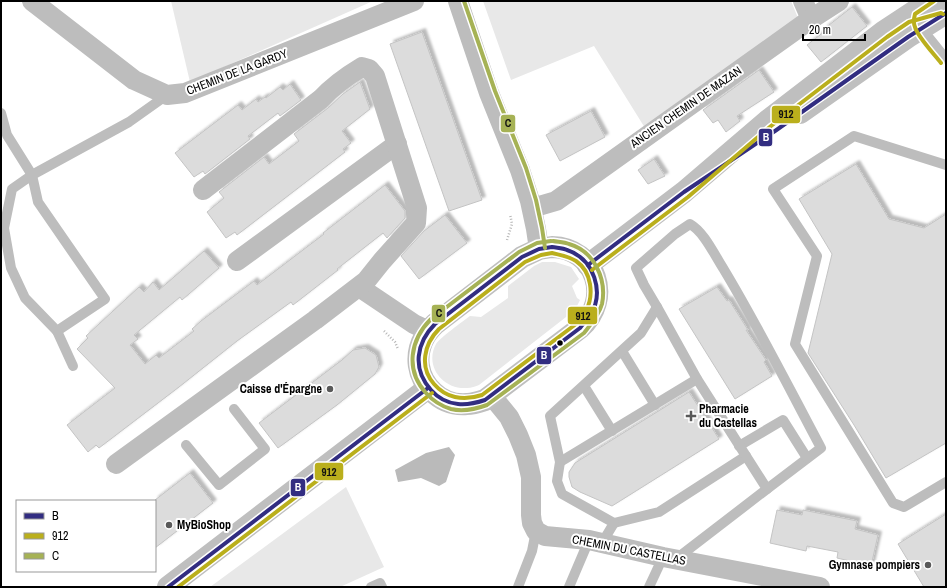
<svg xmlns="http://www.w3.org/2000/svg" width="947" height="588" font-family="'Archivo Narrow',sans-serif">
  <defs>
    <filter id="shadow"><feDropShadow dx="3.5" dy="-3.5" stdDeviation="1" flood-color="#0004"/></filter>
  </defs>
  <rect width="100%" height="100%" fill="#fff"/>
  <g fill="#e8e8e8">
    <polygon points="171,1 373,1 190,82"/>
    <polygon points="483,1 791,1 798,18 645,128 594,46 511,80"/>
    <path d="M542 262H555L571 267 579 279 572 286 577 298 580 300 575 310 479 385C476 386 471 388 467 388 443 390 424 366 436 344 440 338 463 321 470 316L481 317 508 298V286L534 266Z"/>
    <polygon points="346,487 384,567 340,587 210,587"/>
  </g>
  <polygon fill="#bababa" points="449,447 455,455 446,482 439,486 421,478 398,482 395,470 426,453"/>
  <g fill="#dcdcdc" stroke="#c4c4c4" filter="url(#shadow)">
    <polygon points="852,7 867,26 821,62 807,45 825,31 824,29"/>
    <polygon points="422,32 482,200 449,211 390,44"/>
    <polygon points="759,70 774,92 737,116 740,121 726,132 718,120 713,123 703,110"/>
    <polygon points="360,82 370,109 342,131 351,143 343,149 345,152 237,235 235,232 226,238 207,212 224,198 219,192 264,157 269,164 299,141 294,134 328,108 343,94"/>
    <polygon points="290,84 301,100 280,116 278,113 248,136 250,139 205,174 203,171 194,177 175,153 238,105 242,110 256,99 258,102 265,97 266,98 280,87 283,90"/>
    <polygon points="591,111 605,137 560,161 546,135"/>
    <polygon points="654,159 665,176 648,184 638,170"/>
    <polygon points="856,164 889,219 924,228 946,214 946,443 886,478 854,425 808,353 832,254 799,199"/>
    <polygon points="385,185 405,211 405,218 387,238 383,233 337,269 338,270 293,305 291,302 237,341 179,387 99,448 96,445 88,452 67,425 115,388 77,349 88,338 86,336 139,287 144,292 153,282 159,290 204,251 219,268 182,300 180,297 134,335 138,339 130,345 145,364 156,355 159,358 194,331 192,329 201,321 254,281 257,285 324,234 323,233"/>
    <polygon points="445,215 467,243 419,279 401,256 424,231"/>
    <polygon points="717,287 727,301 729,300 748,330 746,330 766,360 764,362 772,376 735,399 679,309"/>
    <polygon points="365,348 376,355 379,367 375,374 337,405 278,448 259,423 342,360 353,350"/>
    <polygon points="689,392 719,439 612,506 580,492 572,487 569,477 569,472 575,463"/>
    <polygon points="190,473 213,503 155,548 155,500"/>
    <polygon points="777,510 802,515 803,510 857,521 855,529 878,535 871,566 837,558 838,552 807,546 806,551 770,543"/>
    <polygon points="946,514 946,587 924,587 898,544"/>
  </g>
  <g fill="none" stroke-linecap="round" stroke-linejoin="round">
    <g stroke="#b8b8b8" stroke-width="2.5" stroke-dasharray="1 2" stroke-linecap="butt">
      <polyline points="507,240 512,224 510,214"/>
      <polyline points="384,331 395,342 398,349"/>
    </g>
    <g stroke="#bdbdbd" stroke-width="10">
      <polyline points="929,11 945,1"/>
      <polyline points="920,26 922,29 946,59"/>
      <polyline points="1,113 7,135 32,175 12,189 4,228 11,268 25,298 57,331 105,299 38,202 32,175 129,122 167,95"/>
      <polyline points="946,165 854,136 773,189 817,256 795,344 893,503 904,507 946,482"/>
      <path d="M657 307 644 285 636 268 675 234 690 224C704 232 714 254 723 268 758 326 789 388 821 448L767 489"/>
      <polyline points="57,331 73,366"/>
      <polyline points="622,351 655,405"/>
      <polyline points="584,386 612,431"/>
      <polyline points="186,445 219,485 265,449 234,409"/>
      <polyline points="739,446 783,420 807,458"/>
      <polyline points="560,462 697,379"/>
      <polyline points="614,523 659,512 746,456"/>
      <polyline points="602,543 614,523 562,494 557,481 560,462 550,416 641,333 657,307 697,379 767,489 676,559"/>
      <polyline points="371,587 380,583 382,587"/>
      <polyline points="518,587 532,551 536,531"/>
      <polyline points="569,587 589,540"/>
      <polyline points="649,587 663,557"/>
    </g>
    <g stroke="#bdbdbd" stroke-width="20">
      <polyline points="32,1 134,80 167,95 185,93 414,1"/>
      <polyline points="458,1 489,93 520,170 530,201 536,229 539,249"/>
      <polyline points="803,1 811,19"/>
      <polyline points="532,208 556,201 811,19 839,1"/>
      <polyline points="237,261 397,144"/>
      <polyline points="359,287 414,324 429,331"/>
      <polyline points="491,395 509,417 518,435 526,455 531,477 531,515 532,523 536,531 545,536 589,540 602,543 663,557 820,587"/>
      <path d="M116 464 315 320 366 281 382 261 416 223 417 208 375 76 369 69 362 67C347 76 333 86 321 99L203 190"/>
    </g>
    <g stroke="#bfbfbf" stroke-width="22">
      <polyline points="800,113 908,37 946,13"/>
      <path d="M552 247C596 248 613 299 580 328L485 400C479 402 473 404 467 404 454 405 442 401 433 392 417 377 414 355 425 336 428 331 431 328 435 324L522 257 539 249Z"/>
      <polyline points="588,265 684,192 767,121 883,32 930,1"/>
      <polyline points="168,587 428,388"/>
    </g>
    <g stroke="#fff" stroke-width="7">
      <g id="bus-1">
        <path d="M552 247C557 248 563 248 567 250 594 259 605 292 590 316 587 320 583 324 580 328L485 400C476 403 467 405 458 404 447 403 438 398 431 390 412 369 416 343 435 324L522 257 539 249Z"/>
        <polyline points="588,265 684,192 775,131 908,37 946,13"/>
        <polyline points="168,587 428,388"/>
      </g>
    </g>
    <g stroke="#fff" stroke-width="7">
      <g id="bus-2">
        <path d="M934 1 915 14C914 18 913 23 915 27 917 36 934 54 941 63"/>
        <path d="M552 253C560 255 568 256 576 261 592 272 594 295 586 311 583 316 579 320 576 324L482 395C473 398 464 399 455 397 446 395 440 391 434 384 419 367 424 344 439 329L525 262 541 255Z"/>
        <polyline points="592,270 688,197 771,126 887,37 909,22 941,13 943,14"/>
        <polyline points="178,587 432,393"/>
      </g>
    </g>
    <g stroke="#fff" stroke-width="7">
      <g id="bus-3">
        <polyline points="464,1 495,91 526,168 536,200 542,228 545,248"/>
        <path d="M551 241 537 243 519 252 431 319C410 340 405 370 426 393 433 401 441 406 451 409 464 412 476 409 487 405L584 333C591 324 599 315 602 304 607 279 594 251 569 244 564 242 558 242 553 241"/>
      </g>
    </g>
    <use href="#bus-1" stroke="#322d81" stroke-width="4"/>
    <use href="#bus-2" stroke="#baaf1c" stroke-width="4"/>
    <use href="#bus-3" stroke="#a6b255" stroke-width="4"/>
  </g>
  <circle fill="#000" stroke="#fff" stroke-width="1.5" cx="560" cy="343" r="3.5"/>
  <g fill="#595959" stroke="#fff" stroke-width="1.5">
    <circle cx="330" cy="389" r="4"/>
    <path d="M689 410h4v4h4v4h-4v4h-4v-4h-4v-4h4z"/>
    <circle cx="169" cy="525" r="4"/>
    <circle cx="928" cy="565" r="4"/>
  </g>
  <g text-anchor="middle" dominant-baseline="central" stroke-width="4" stroke-linejoin="round" paint-order="stroke">
    <g font-size="12" fill="#000" stroke="#fff">
      <text transform="translate(237 72) rotate(-21)">CHEMIN DE LA GARDY</text>
      <text transform="translate(686 107) rotate(-35)">ANCIEN CHEMIN DE MAZAN</text>
      <text transform="translate(629 550) rotate(11)">CHEMIN DU CASTELLAS</text>
    </g>
    <g font-size="12" font-weight="bold" fill="#000" stroke="#fff" text-anchor="end">
      <text x="322" y="389">Caisse d'Épargne</text>
      <text x="699" y="409" text-anchor="start">Pharmacie<tspan x="699" dy="14">du Castellas</tspan></text>
      <text x="177" y="525" text-anchor="start">MyBioShop</text>
      <text x="920" y="565">Gymnase pompiers</text>
    </g>
  </g>
  <g stroke="#fff" stroke-width="1.5">
    <rect x="771" y="105" width="30" height="19" rx="4" fill="#baaf1c"/>
    <rect x="500" y="114" width="16" height="19" rx="4" fill="#a6b255"/>
    <rect x="758" y="128" width="15" height="19" rx="4" fill="#322d81"/>
    <rect x="431" y="304" width="15" height="19" rx="4" fill="#a6b255"/>
    <rect x="567" y="306" width="31" height="19" rx="4" fill="#baaf1c"/>
    <rect x="536" y="346" width="16" height="19" rx="4" fill="#322d81"/>
    <rect x="314" y="462" width="30" height="19" rx="4" fill="#baaf1c"/>
    <rect x="290" y="478" width="16" height="19" rx="4" fill="#322d81"/>
  </g>
  <g font-size="11" text-anchor="middle" font-weight="bold" fill="#fff">
    <text x="766" y="141">B</text>
    <text x="544" y="359">B</text>
    <text x="298" y="491">B</text>
  </g>
  <g font-size="11" text-anchor="middle" font-weight="bold" fill="#111">
    <text x="786" y="118">912</text>
    <text x="508" y="127">C</text>
    <text x="439" y="317">C</text>
    <text x="583" y="320">912</text>
    <text x="329" y="476">912</text>
  </g>
  <rect width="947" height="588" fill="none" stroke="#000000" stroke-width="4"/>
  <rect x="16" y="500" width="140" height="72" fill="#ffffff" stroke="#999999"/>
  <rect x="24" y="513" width="20" height="6" fill="#322d81" stroke="#999999"/>
  <text x="52" y="520" font-size="12" fill="#000000">B</text>
  <rect x="24" y="533" width="20" height="6" fill="#baaf1c" stroke="#999999"/>
  <text x="52" y="540" font-size="12" fill="#000000">912</text>
  <rect x="24" y="553" width="20" height="6" fill="#a6b255" stroke="#999999"/>
  <text x="52" y="560" font-size="12" fill="#000000">C</text>
  <path d="M803 34v6h62v-6" fill="none" stroke="#000000" stroke-width="2"/>
  <text x="809" y="34" font-size="12" fill="#000000" stroke="#ffffff" stroke-width="3" paint-order="stroke">20 m</text>
</svg>
